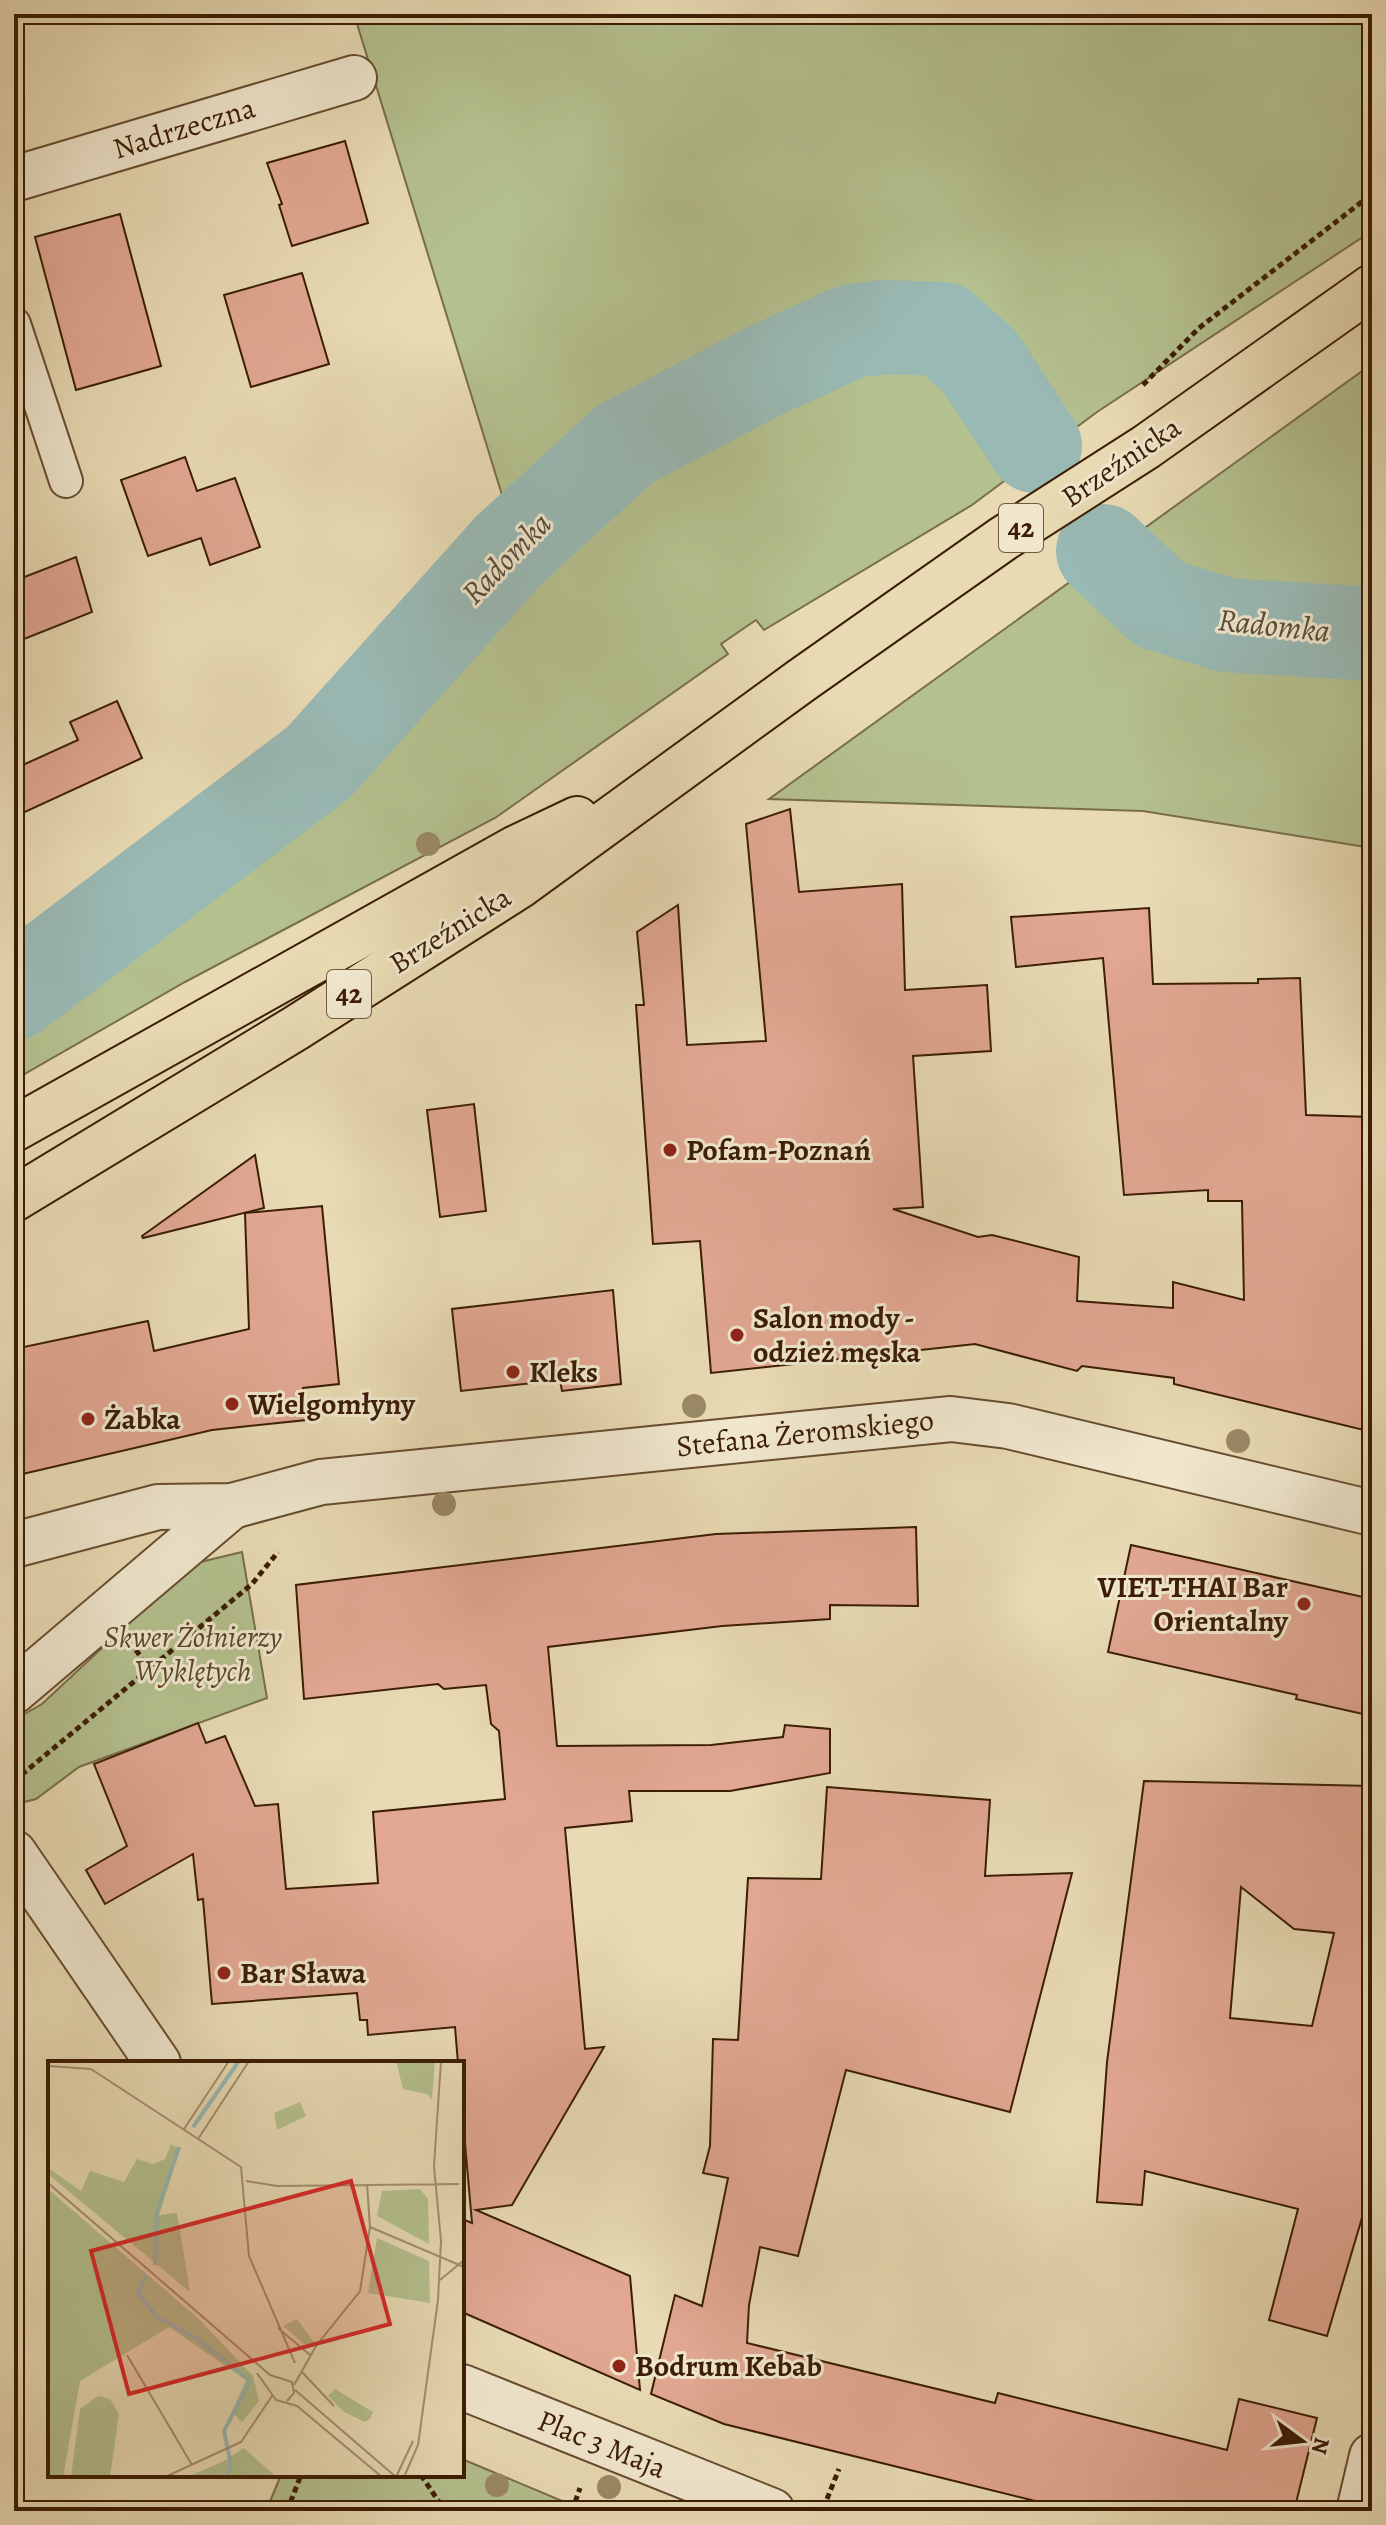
<svg xmlns="http://www.w3.org/2000/svg" width="1386" height="2525" font-family="Alegreya,serif">
  <rect width="100%" height="100%" fill="#e8dab3"/>
  <filter id="stains"><feTurbulence type="fractalNoise" baseFrequency=".0025" numOctaves="4"/><feColorMatrix values="0 0 0 0 .2 0 0 0 0 .09 0 0 0 0 .02 0 0 0 .5 -.17"/></filter>
  <radialGradient id="worn" r=".72"><stop offset=".6" stop-color="#630" stop-opacity="0"/><stop offset="1" stop-color="#630" stop-opacity=".3"/></radialGradient>
  <g fill="#b4c08e" stroke="#786e4a" stroke-width="2">
    <polygon points="354,14 1372,14 1372,231 1097,412 972,505 764,630 756,620 721,644 728,654 495,818 185,982 14,1080 14,965 319,727 510,521"/>
    <polygon points="1372,364 1372,848 1143,811 769,799"/>
    <polygon points="242,1552 267,1698 79,1767 36,1799 24,1802 14,1788 14,1720 42,1704 192,1564"/>
    <polygon points="462,2459 586,2511 266,2511 281,2475 462,2475"/>
  </g>
  <g fill="none" stroke-linecap="round" stroke-linejoin="round">
    <g stroke="#99b9b4" stroke-width="94">
      <polyline points="1103,551 1159,604 1226,625 1372,634"/>
      <polyline points="14,993 319,762 509,550 625,444 762,372 852,331 886,327 943,329 980,362 1035,446"/>
    </g>
  </g>
  <g fill="#e1a791" stroke="#3c1d05" stroke-width="2" fill-rule="evenodd">
    <polygon points="345,141 368,223 292,246 279,205 282,204 267,163"/>
    <polygon points="120,214 161,366 76,390 35,237"/>
    <polygon points="302,273 329,364 251,387 224,295"/>
    <polygon points="185,457 197,491 235,478 260,547 210,565 201,538 148,556 121,480"/>
    <polygon points="76,557 92,612 14,643 14,581"/>
    <polygon points="117,701 142,758 14,817 14,769 78,740 70,722"/>
    <polygon points="790,809 799,892 902,884 905,990 987,985 991,1051 913,1056 923,1207 893,1209 978,1237 992,1235 1079,1257 1077,1301 1173,1308 1173,1282 1244,1300 1242,1201 1208,1201 1208,1190 1124,1195 1103,958 1016,967 1011,917 1149,908 1153,984 1258,983 1258,979 1300,978 1306,1115 1372,1117 1372,1432 1174,1384 1174,1378 1082,1366 1077,1371 975,1344 711,1373 700,1241 653,1244 636,1005 644,1005 637,932 678,905 687,1045 766,1041 746,824"/>
    <polygon points="474,1104 486,1211 440,1217 427,1110"/>
    <polygon points="255,1155 264,1208 143,1238 142,1236"/>
    <polygon points="322,1206 339,1384 303,1388 306,1420 212,1430 14,1476 14,1349 148,1321 154,1351 249,1329 245,1213"/>
    <polygon points="613,1290 621,1384 562,1391 560,1380 461,1391 452,1309"/>
    <polygon points="916,1527 918,1606 830,1605 830,1619 722,1626 548,1647 557,1746 711,1745 783,1737 785,1725 830,1729 830,1773 730,1791 629,1791 632,1821 565,1828 585,2049 604,2047 512,2205 476,2210 630,2276 640,2390 462,2312 462,2219 472,2223 462,2109 462,2063 458,2063 455,2027 368,2035 367,2020 360,2020 357,1993 212,2004 203,1899 198,1900 193,1854 105,1904 86,1870 127,1846 94,1764 198,1723 206,1743 225,1736 255,1806 278,1804 286,1889 378,1883 373,1812 505,1799 499,1731 491,1724 486,1685 444,1689 438,1684 304,1699 296,1585 716,1534"/>
    <polygon points="1131,1545 1372,1599 1372,1716 1296,1699 1297,1695 1108,1652"/>
    <path d="M1144 1781 1372 1786V2184L1327 2336 1269 2320 1298 2209 1145 2171 1142 2205 1097 2202 1107 2062ZM1241 1887 1294 1929 1334 1933 1312 2026 1230 2018Z"/>
    <polygon points="827,1787 990,1800 985,1876 1072,1873 1010,2112 846,2070 798,2256 760,2247 749,2305 747,2343 995,2403 998,2393 1227,2450 1239,2399 1317,2418 1294,2511 1076,2511 724,2424 651,2394 675,2295 702,2306 728,2178 703,2173 710,2146 713,2039 738,2040 748,1878 821,1879"/>
  </g>
  <g fill="none" stroke-linecap="round" stroke-linejoin="round">
    <g stroke="#674c30" stroke-width="36">
      <polyline id="lane" points="14,324 66,481"/>
    </g>
    <g stroke="#674c30" stroke-width="48">
      <g id="street">
        <polyline points="14,179 354,78"/>
        <polyline points="14,1545 158,1507 232,1506 321,1482 951,1419 1008,1426 1372,1513"/>
        <polyline points="14,1691 232,1506"/>
        <polyline points="14,1853 158,2063"/>
        <polyline points="462,2387 772,2511"/>
        <polyline points="1359,2511 1372,2456"/>
      </g>
    </g>
    <g stroke="#3c1d05" stroke-width="48">
      <g id="primary">
        <polyline points="14,1129 516,848 577,819"/>
        <polyline points="14,1199 296,1028 519,886 802,680 1004,538 1146,447 1372,287"/>
      </g>
    </g>
    <g stroke="#3c1d05" stroke-width="5" stroke-dasharray="6 4" stroke-linecap="butt">
      <polyline points="1143,385 1199,328 1372,194"/>
      <polyline points="136,1650 149,1669"/>
      <polyline points="14,1781 252,1584 278,1552"/>
      <polyline points="421,2475 445,2511"/>
      <polyline points="827,2499 839,2469"/>
      <polyline points="287,2511 301,2475"/>
      <polyline points="572,2511 580,2488"/>
    </g>
    <use href="#lane" stroke="#f0e7ce" stroke-width="32"/>
    <use href="#street" stroke="#f0e7ce" stroke-width="44"/>
    <use href="#primary" stroke="#e8dab3" stroke-width="44"/>
  </g>
  <g fill="#9a8966">
    <circle cx="428" cy="844" r="12"/>
    <circle cx="694" cy="1406" r="12"/>
    <circle cx="1238" cy="1441" r="12"/>
    <circle cx="444" cy="1504" r="12"/>
    <circle cx="497" cy="2485" r="12"/>
    <circle cx="609" cy="2487" r="12"/>
  </g>
  <g fill="#8f2418" stroke="#f0e7ce" stroke-width="3">
    <circle cx="670" cy="1150" r="8"/>
    <circle cx="737" cy="1335" r="8"/>
    <circle cx="513" cy="1372" r="8"/>
    <circle cx="232" cy="1404" r="8"/>
    <circle cx="88" cy="1419" r="8"/>
    <circle cx="1304" cy="1604" r="8"/>
    <circle cx="224" cy="1973" r="8"/>
    <circle cx="619" cy="2366" r="8"/>
  </g>
  <g text-anchor="middle" dominant-baseline="central" stroke-width="6" stroke-linejoin="round" paint-order="stroke">
    <g fill="#f0e7ce" stroke="#725a41" stroke-width="2">
      <rect x="999" y="504" width="44" height="48" rx="6"/>
      <rect x="327" y="970" width="44" height="48" rx="6"/>
    </g>
    <g font-size="28" font-weight="bold" fill="#3c1d05">
      <text x="1021" y="528">42</text>
      <text x="349" y="994">42</text>
    </g>
    <g font-size="30" fill="#3c1d05" stroke="#f0e7ce">
      <text transform="translate(184 128) rotate(-17)">Nadrzeczna</text>
      <text transform="translate(1121 462) rotate(-34)">Brzeźnicka</text>
      <text transform="translate(450 930) rotate(-32)">Brzeźnicka</text>
      <text transform="translate(805 1433) rotate(-6)">Stefana Żeromskiego</text>
      <text transform="translate(602 2444) rotate(22)">Plac 3 Maja</text>
    </g>
    <g font-size="30" font-weight="bold" fill="#3c1d05" stroke="#f0e7ce" text-anchor="start">
      <text x="686" y="1150">Pofam-Poznań</text>
      <text x="753" y="1318">Salon mody -<tspan x="753" dy="34">odzież męska</tspan></text>
      <text x="529" y="1372">Kleks</text>
      <text x="248" y="1404">Wielgomłyny</text>
      <text x="104" y="1419">Żabka</text>
      <text x="1288" y="1587" text-anchor="end">VIET-THAI Bar<tspan x="1288" dy="34">Orientalny</tspan></text>
      <text x="240" y="1973">Bar Sława</text>
      <text x="635" y="2366">Bodrum Kebab</text>
    </g>
    <g font-size="30" font-style="italic" fill="#5a4627" stroke="#f0e7ce">
      <text x="193" y="1637">Skwer Żołnierzy<tspan x="193" dy="34">Wyklętych</tspan></text>
    </g>
    <g font-size="32" font-style="italic" fill="#584c3a" stroke="#f0e7ce">
      <text transform="translate(506 558) rotate(-46)">Radomka</text>
      <text transform="translate(1274 625) rotate(6)">Radomka</text>
    </g>
  </g>
  <g transform="translate(48 2061)">
    <rect width="416" height="416" fill="#e8dab3"/>
    <path d="M348 0H387L384 39 379 33 355 28ZM252 41 258 55 229 69 226 52ZM123 83 132 89 111 154 129 152 142 231 0 113V107L33 130 42 110 76 121 89 98 105 103 117 98ZM0 128 152 259 205 315 211 340 194 361 184 351 198 319 121 266 32 320 15 416H0ZM372 128 380 138 381 183 329 155 334 130ZM329 177 381 200 382 242 320 232ZM249 258 266 281 261 287 235 265ZM287 328 325 351 322 358 317 361 296 351 280 335ZM50 335 62 338 71 353 62 416H23L32 348ZM196 387 228 416H139L174 401Z" fill="#b4c08e"/>
    <path fill="none" stroke="#99b9b4" stroke-width="4" d="M145 66 191 0M107 204 109 150 131 86M98 214 90 232 109 256 151 279 202 320 176 370 183 403 179 416"/>
    <path fill="none" stroke="#a38e6d" stroke-width="2" d="M0 5 43 8M43 8 193 106 201 195 247 302M136 68 181 0M150 78 201 0M198 120 229 125 411 123M0 122 222 314 244 321 246 332 239 340M322 166 416 206M392 219 416 199M230 267 262 294M79 294 144 404M253 310 286 345M209 312 228 339 249 345 334 416M246 324 268 285 312 230 322 166 319 123M247 329 348 416M117 416 193 381 224 335M348 416 365 380M356 416 370 384 390 239 393 180 386 105 393 0"/>
    <path fill="#d62828" fill-opacity="0.15" stroke="#d62828" stroke-width="4" d="M303 120 342 263 81 333 43 190Z"/>
    <rect width="416" height="416" fill="none" stroke="#3c1d05" stroke-width="4"/>
  </g>
  <rect width="1386" height="2525" fill="none" stroke="#e8dab3" stroke-width="48"/>
  <rect x="16" y="16" width="1354" height="2493" fill="none" stroke="#3c1d05" stroke-width="4"/>
  <rect x="24" y="24" width="1338" height="2477" fill="none" stroke="#3c1d05" stroke-width="2"/>
  <g transform="translate(1302 2441) rotate(105)" stroke="#f0e7ce" stroke-width="6" paint-order="stroke">
  <path d="M0-6L14 30L0 20L-14 30Z" fill="#3c1d05"/>
  <text y="-12" font-size="22" font-weight="bold" text-anchor="middle" fill="#3c1d05">N</text>
  </g>
  <rect width="100%" height="100%" filter="url(#stains)"/>
  <rect width="100%" height="100%" fill="url(#worn)"/>
</svg>
